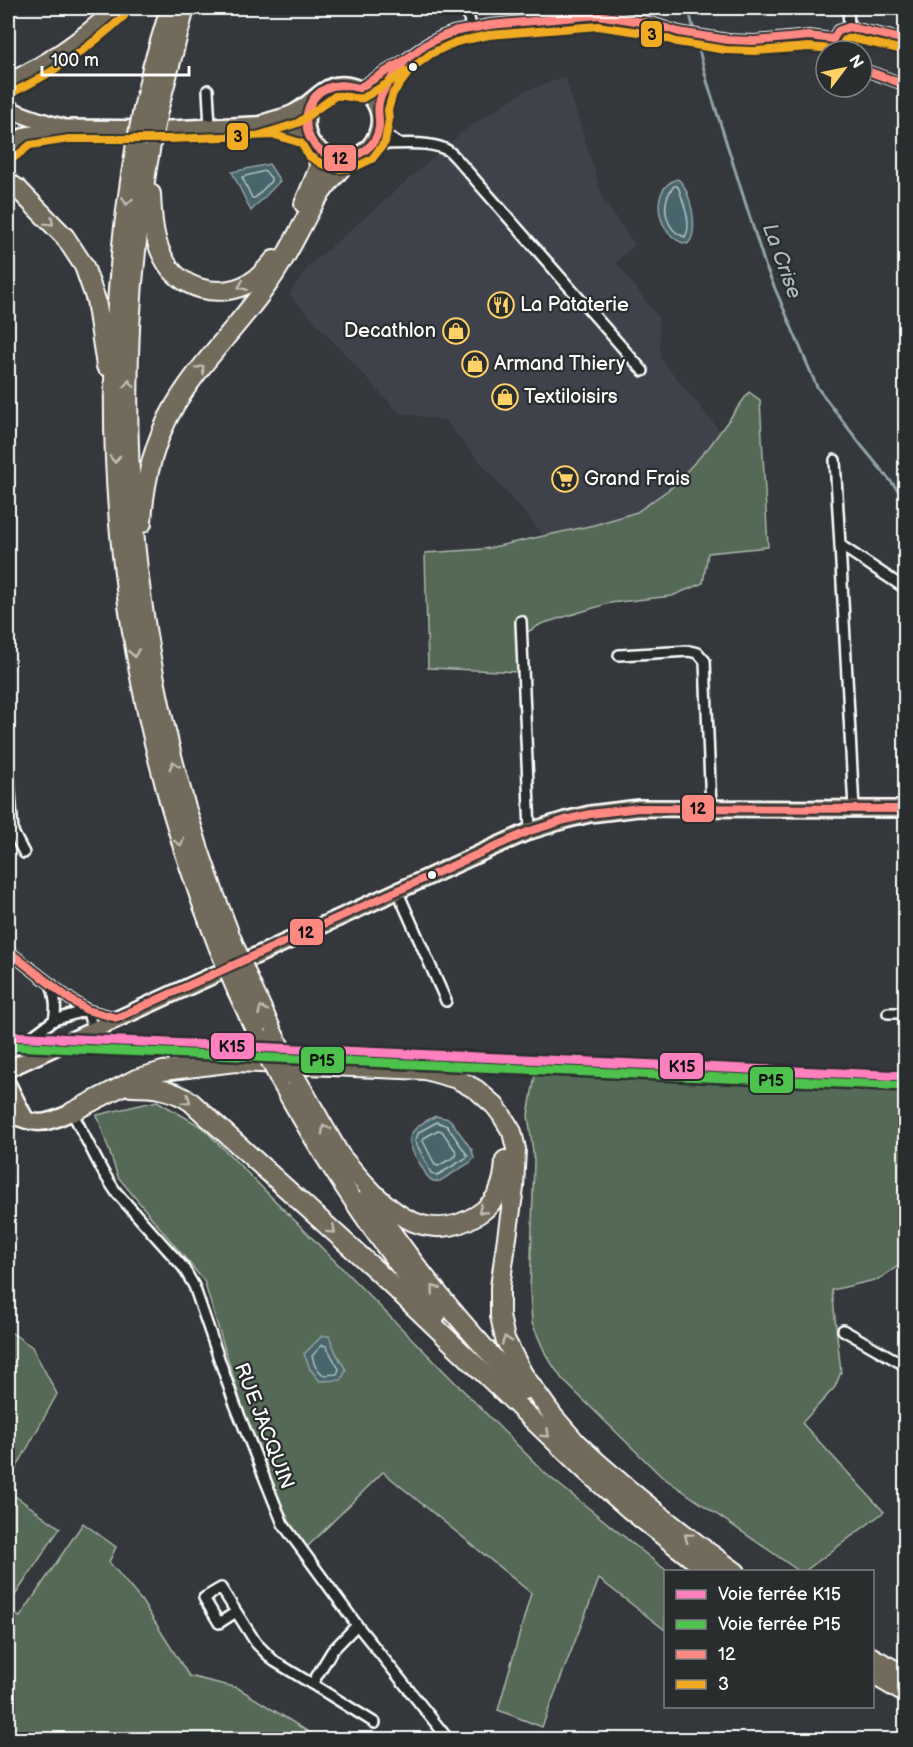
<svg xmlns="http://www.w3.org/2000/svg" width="913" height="1747" font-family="'Balsamiq Sans',sans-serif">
  <rect width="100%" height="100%" fill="#34373b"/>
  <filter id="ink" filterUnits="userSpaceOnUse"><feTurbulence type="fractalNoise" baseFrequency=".0167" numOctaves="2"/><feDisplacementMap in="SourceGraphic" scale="12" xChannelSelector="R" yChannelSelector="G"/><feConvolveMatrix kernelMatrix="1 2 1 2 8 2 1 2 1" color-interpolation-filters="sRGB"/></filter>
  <g filter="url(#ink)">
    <polygon fill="#3f434b" points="565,77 604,201 635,245 616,262 658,317 661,359 720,431 709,447 672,487 637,512 594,525 545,537 444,420 399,413 289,294 309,266 464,131 524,91"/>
    <g fill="#556b57" stroke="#aab5ab" stroke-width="1.5">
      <polygon points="749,392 760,400 768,547 708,553 703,583 672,596 610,603 541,624 519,637 520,672 428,668 425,553 484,549 594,525 637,512 672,487 709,447"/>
      <polygon points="535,1075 905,1092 905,1261 879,1279 832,1290 841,1372 835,1387 802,1423 884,1512 805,1571 799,1571 661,1476 562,1379 546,1355 532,1323 530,1292 534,1160 528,1115"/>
      <polygon points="157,1101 202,1127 546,1474 667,1571 666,1572 665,1630 599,1579 542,1727 498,1710 531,1593 383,1472 302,1552 247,1422 204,1281 118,1177 97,1115"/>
      <polygon points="8,1330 32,1347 57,1394 12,1476 8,1473"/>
      <polygon points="8,1491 60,1528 8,1606"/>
      <polygon points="83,1523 116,1547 109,1562 141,1600 189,1676 238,1688 320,1739 8,1739 8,1611 20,1617"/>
    </g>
    <g fill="#47656b" stroke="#91a3a6" stroke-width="1.5">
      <polygon points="269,164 280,181 251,211 232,172"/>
      <path d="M677 179C690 185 701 235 687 244 659 239 646 190 677 179Z"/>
      <path d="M436 1116 449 1119 452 1122 472 1150 474 1158 471 1162 440 1181C434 1182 431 1181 427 1176 409 1145 396 1134 436 1116Z"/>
      <polygon points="322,1336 329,1336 336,1353 346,1370 341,1380 320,1381 310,1369 304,1354"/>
    </g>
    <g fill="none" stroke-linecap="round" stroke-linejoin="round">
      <g stroke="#b5c1c4" stroke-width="1.5">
        <polygon points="265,171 271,178 271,181 255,198 252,198 242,177"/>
        <path d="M674 186H677L679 189C683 202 693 225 685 237 664 230 660 202 674 186Z"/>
        <polygon points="437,1122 447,1126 468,1156 466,1158 436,1176 431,1173 415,1141 419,1132"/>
        <polygon points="438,1130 442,1131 457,1153 456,1156 438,1166 435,1165 423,1141 424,1138"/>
        <polygon points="322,1345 326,1346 339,1369 337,1374 323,1375 315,1366 312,1356"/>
      </g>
      <polyline stroke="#91a3a6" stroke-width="3" points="685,8 690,15 707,81 765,265 817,387 861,445 902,495 906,496"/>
      <g stroke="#fff" stroke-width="14">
        <g id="street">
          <polyline points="467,8 471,28"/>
          <polyline points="848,8 849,27"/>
          <polyline points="833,39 838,31 849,27 906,40"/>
          <polyline points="862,69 906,85"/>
          <polyline points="359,88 405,60 427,44 441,37 453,32 490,25 598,15 654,24 679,32 728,40 754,41 809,36 833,39"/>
          <polyline points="208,90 210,127"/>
          <polyline points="377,109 384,88 402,65"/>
          <polyline points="379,129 398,143"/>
          <path d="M372 144C394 145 424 140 445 149 449 150 453 155 456 158L643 371"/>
          <polyline points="835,460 840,545"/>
          <polyline points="521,621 530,831"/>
          <polyline points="619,655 689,651 698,653 705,661 711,808"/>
          <polyline points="8,764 13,832 24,853"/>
          <polyline points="854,809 840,545 906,589"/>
          <polyline points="397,890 446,1001"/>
          <polyline points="8,951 71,1000 87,1010 117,1018"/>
          <polyline points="888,1013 906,1013"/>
          <polyline points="54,1020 87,1010 93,1029"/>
          <path d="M8 1054 54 1020C57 1007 55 997 51 984"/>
          <polyline points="72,1112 103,1172 116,1192 183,1267 194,1286 234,1402 283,1524 357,1625 449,1740"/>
          <polyline points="843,1330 906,1366"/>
          <polyline points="236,1612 219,1623 204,1598 221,1588 256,1643 274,1661 312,1684"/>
          <polyline points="357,1625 332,1651 312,1684 375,1723"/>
        </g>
      </g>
      <g stroke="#fff" stroke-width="20">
        <g id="primary">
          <path d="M8 108C25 117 43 122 62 127"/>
          <polyline points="8,120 9,146"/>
          <path d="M266 122C276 118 288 117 297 111 318 99 328 76 357 88 401 106 374 173 329 156 305 147 302 122 311 102"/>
          <polyline points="8,149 19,139 27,135 68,128 169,129 276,124 291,128 308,135"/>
          <polyline points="8,1069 498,845 530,831 565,820 590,814 639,808 906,809"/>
          <polyline points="8,1085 26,1120"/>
          <path d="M8 1114C39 1125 41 1126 72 1112"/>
        </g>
      </g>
      <g stroke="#fff" stroke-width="22">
        <g id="highway">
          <path d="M8 83C48 65 85 38 117 8"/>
          <polyline points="143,109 152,68 170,8"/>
          <polyline points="158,111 185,8"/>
          <path d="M152 139C103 407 130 687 232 940"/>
          <path d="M136 144C89 415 117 690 218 946"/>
          <polyline points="8,182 18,189 65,237 84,266 96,300 106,366"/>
          <path d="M151 194C152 215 153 238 163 257 179 290 220 300 251 282 260 277 267 268 274 260"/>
          <polyline points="304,204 319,168 317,149"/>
          <path d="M142 523C144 481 154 441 175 405 202 360 241 324 270 281 287 257 299 230 313 205 323 188 337 173 350 158"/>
          <polyline points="251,985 274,1035"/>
          <polyline points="237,991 257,1034"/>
          <path d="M280 1080C326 1163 377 1240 437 1314"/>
          <polyline points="297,1080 344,1162"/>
          <path d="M131 1087C154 1087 172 1089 191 1102L377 1271 588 1473 629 1509 690 1557 711 1572"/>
          <polyline points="72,1112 136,1079 163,1071 235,1062 425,1070 457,1079 477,1090 495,1106 501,1114 512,1132 516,1149 514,1188 500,1287 500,1316 505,1339 523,1374 554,1417 574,1440"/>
          <path d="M338 1153C374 1194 416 1253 477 1215 498 1202 504 1184 505 1160"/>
          <path d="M368 1197C412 1266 467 1331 524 1390"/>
          <path d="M566 1433C619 1484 676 1530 736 1572"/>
          <polyline points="872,1657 906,1676"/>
          <polyline points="872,1674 906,1694"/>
        </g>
      </g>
      <use href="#street" stroke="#2a2d2e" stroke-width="9"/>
      <use href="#primary" stroke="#726b5a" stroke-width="15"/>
      <use href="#highway" stroke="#726b5a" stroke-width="18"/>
      <g stroke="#fff" stroke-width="22" stroke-linecap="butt">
        <g id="highway-bridge">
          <polyline points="152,139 158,111"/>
          <polyline points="136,144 143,109"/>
          <polyline points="232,940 251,985"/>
          <polyline points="218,946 237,991"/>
          <polyline points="257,1034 280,1080"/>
          <polyline points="274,1035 297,1080"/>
        </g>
      </g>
      <use href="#highway-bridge" stroke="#726b5a" stroke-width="18"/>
      <g stroke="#2a2d2e" stroke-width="12">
        <g id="bus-1">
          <polyline points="833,39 838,31 849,27 906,40"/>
          <polyline points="862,69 906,85"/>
          <polyline points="359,88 405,60 427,44 441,37 453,32 490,25 598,15 654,24 679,32 728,40 754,41 809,36 833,39"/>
          <path d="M359 88C353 87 347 85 341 85 296 86 294 154 340 158 358 159 377 146 379 127 380 116 376 110 380 99 385 84 396 74 405 61"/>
          <polyline points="8,951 71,1000 87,1010 117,1018"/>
          <polyline points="117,1018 498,845 530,831 565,820 590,814 639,808 906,809"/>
        </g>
      </g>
      <g stroke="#2a2d2e" stroke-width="12">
        <g id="bus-2">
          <polyline points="842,45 845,40 850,38 904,50"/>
          <path d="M13 92C54 73 90 47 124 16"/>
          <path d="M260 135 298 123 335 96C345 94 354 100 363 98L408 71"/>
          <polyline points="15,157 30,145 69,139 169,139 275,135 301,143 309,156 322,164 337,169 353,168 372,159 385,142 389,120 388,110 393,93 412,68 432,53 445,47 456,42 489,35 598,26 652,34 677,42 726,50 755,51 809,47 832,49"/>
        </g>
      </g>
      <use href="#bus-1" stroke="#ff8980" stroke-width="8"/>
      <use href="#bus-2" stroke="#f1ab22" stroke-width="8"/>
      <g stroke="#2a2d2e" stroke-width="14">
        <polyline id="rail-1" points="8,1036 906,1076"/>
      </g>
      <g stroke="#2a2d2e" stroke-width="14">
        <polyline id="rail-2" points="8,1046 906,1086"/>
      </g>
      <use href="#rail-1" stroke="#ff80bf" stroke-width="9"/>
      <use href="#rail-2" stroke="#4dc24d" stroke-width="9"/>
    </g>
    <defs><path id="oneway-chevron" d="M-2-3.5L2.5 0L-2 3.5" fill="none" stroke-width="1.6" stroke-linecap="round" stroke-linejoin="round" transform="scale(1.5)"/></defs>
    <g stroke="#c0bcb5">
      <use href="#oneway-chevron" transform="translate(127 201) rotate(98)"/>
      <use href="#oneway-chevron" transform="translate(50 222) rotate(45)"/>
      <use href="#oneway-chevron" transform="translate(242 286) rotate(158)"/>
      <use href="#oneway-chevron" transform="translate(201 369) rotate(-51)"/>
      <use href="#oneway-chevron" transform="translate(129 384) rotate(-89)"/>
      <use href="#oneway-chevron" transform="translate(115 459) rotate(88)"/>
      <use href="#oneway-chevron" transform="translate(134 653) rotate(80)"/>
      <use href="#oneway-chevron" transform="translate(174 765) rotate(-105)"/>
      <use href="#oneway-chevron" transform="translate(180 842) rotate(72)"/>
      <use href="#oneway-chevron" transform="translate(262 1010) rotate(-115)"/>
      <use href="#oneway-chevron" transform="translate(187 1100) rotate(34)"/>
      <use href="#oneway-chevron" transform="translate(325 1129) rotate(-120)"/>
      <use href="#oneway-chevron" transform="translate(482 1210) rotate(143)"/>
      <use href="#oneway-chevron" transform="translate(332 1230) rotate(42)"/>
      <use href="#oneway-chevron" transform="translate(435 1289) rotate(-128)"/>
      <use href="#oneway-chevron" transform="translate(506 1340) rotate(-109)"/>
      <use href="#oneway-chevron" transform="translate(546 1434) rotate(44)"/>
      <use href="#oneway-chevron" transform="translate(688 1537) rotate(-143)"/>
    </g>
  </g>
  <defs>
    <g id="restaurant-ring" transform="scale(1.35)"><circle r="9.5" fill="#2a2d2e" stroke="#ffd166" stroke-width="1.5"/><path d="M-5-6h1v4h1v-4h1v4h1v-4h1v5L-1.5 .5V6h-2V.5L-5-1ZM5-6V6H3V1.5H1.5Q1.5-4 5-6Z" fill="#ffd166"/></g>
    <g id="shop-ring" transform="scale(1.35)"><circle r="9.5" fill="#2a2d2e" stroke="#ffd166" stroke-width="1.5"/><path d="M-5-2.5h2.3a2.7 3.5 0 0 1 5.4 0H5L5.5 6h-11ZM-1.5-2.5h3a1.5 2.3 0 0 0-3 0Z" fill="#ffd166"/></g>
    <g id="supermarket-ring" transform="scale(1.35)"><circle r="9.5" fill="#2a2d2e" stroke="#ffd166" stroke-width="1.5"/><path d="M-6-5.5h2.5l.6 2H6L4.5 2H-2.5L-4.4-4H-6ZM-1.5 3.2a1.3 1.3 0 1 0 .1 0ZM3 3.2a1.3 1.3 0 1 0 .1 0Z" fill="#ffd166"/></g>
  </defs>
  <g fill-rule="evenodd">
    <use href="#restaurant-ring" x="501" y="305"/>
    <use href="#shop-ring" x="456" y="331"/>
    <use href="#shop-ring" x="475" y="364"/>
    <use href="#shop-ring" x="505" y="397"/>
    <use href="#supermarket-ring" x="565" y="479"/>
  </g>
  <g fill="#fff" stroke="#2a2d2e" stroke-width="2">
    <circle cx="413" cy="67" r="5"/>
    <circle cx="432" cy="875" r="5"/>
  </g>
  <g text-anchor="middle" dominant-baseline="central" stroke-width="4.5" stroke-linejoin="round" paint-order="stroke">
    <g font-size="20" fill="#fff" stroke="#2a2d2e" text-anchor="start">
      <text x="520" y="305">La Pataterie</text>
      <text x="436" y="331" text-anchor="end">Decathlon</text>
      <text x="494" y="364">Armand Thiery</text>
      <text x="524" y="397">Textiloisirs</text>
      <text x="584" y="479">Grand Frais</text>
    </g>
    <g font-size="20" fill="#fff" stroke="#2a2d2e">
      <text transform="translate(264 1426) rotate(69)">RUE JACQUIN</text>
    </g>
    <g font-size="21" font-style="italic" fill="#acbabc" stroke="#2a2d2e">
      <text transform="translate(782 261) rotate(70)">La Crise</text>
    </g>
  </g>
  <g stroke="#2a2d2e" stroke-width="2">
    <rect x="640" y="20" width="23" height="28" rx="6" fill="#f1ab22"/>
    <rect x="226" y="122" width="23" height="29" rx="6" fill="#f1ab22"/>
    <rect x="323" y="144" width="34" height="28" rx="6" fill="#ff8980"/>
    <rect x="681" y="794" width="34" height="29" rx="6" fill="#ff8980"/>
    <rect x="289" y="918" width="35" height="28" rx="6" fill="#ff8980"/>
    <rect x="210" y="1032" width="45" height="28" rx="6" fill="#ff80bf"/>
    <rect x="300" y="1046" width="45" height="28" rx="6" fill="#4dc24d"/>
    <rect x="659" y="1052" width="45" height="28" rx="6" fill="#ff80bf"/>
    <rect x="749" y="1066" width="45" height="28" rx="6" fill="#4dc24d"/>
  </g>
  <g font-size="16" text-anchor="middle" font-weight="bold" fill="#111">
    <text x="652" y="40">3</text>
    <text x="238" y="142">3</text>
    <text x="340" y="164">12</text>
    <text x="698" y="814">12</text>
    <text x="306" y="938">12</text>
    <text x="232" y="1052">K15</text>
    <text x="322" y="1066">P15</text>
    <text x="682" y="1072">K15</text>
    <text x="771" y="1086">P15</text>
  </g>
  <rect width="913" height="1747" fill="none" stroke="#2a2d2e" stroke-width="30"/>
  <rect x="15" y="15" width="883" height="1717" fill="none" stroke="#fff" stroke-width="2" filter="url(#ink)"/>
  <rect x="664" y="1570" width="210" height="138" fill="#2a2d2e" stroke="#7f8182" stroke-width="1.5"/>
  <rect x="676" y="1590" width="30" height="9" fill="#ff80bf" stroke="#7f8182" stroke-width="1.5"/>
  <text x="718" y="1600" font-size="18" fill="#ffffff">Voie ferrée K15</text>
  <rect x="676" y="1620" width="30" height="9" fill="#4dc24d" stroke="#7f8182" stroke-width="1.5"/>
  <text x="718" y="1630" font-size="18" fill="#ffffff">Voie ferrée P15</text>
  <rect x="676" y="1650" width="30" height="9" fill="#ff8980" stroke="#7f8182" stroke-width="1.5"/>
  <text x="718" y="1660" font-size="18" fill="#ffffff">12</text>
  <rect x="676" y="1680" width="30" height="9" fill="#f1ab22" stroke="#7f8182" stroke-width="1.5"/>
  <text x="718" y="1690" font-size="18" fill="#ffffff">3</text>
  <g transform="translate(844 69) rotate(58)"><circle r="28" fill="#2a2d2e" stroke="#7f8182" stroke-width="1.5"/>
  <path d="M0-4.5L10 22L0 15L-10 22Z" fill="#ffd166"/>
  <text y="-9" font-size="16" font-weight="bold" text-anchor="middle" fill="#ffffff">N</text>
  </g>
  <path d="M42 66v9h147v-9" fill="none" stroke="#ffffff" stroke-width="3"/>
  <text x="51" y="66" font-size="18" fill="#ffffff" stroke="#2a2d2e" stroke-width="4.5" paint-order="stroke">100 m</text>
</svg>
